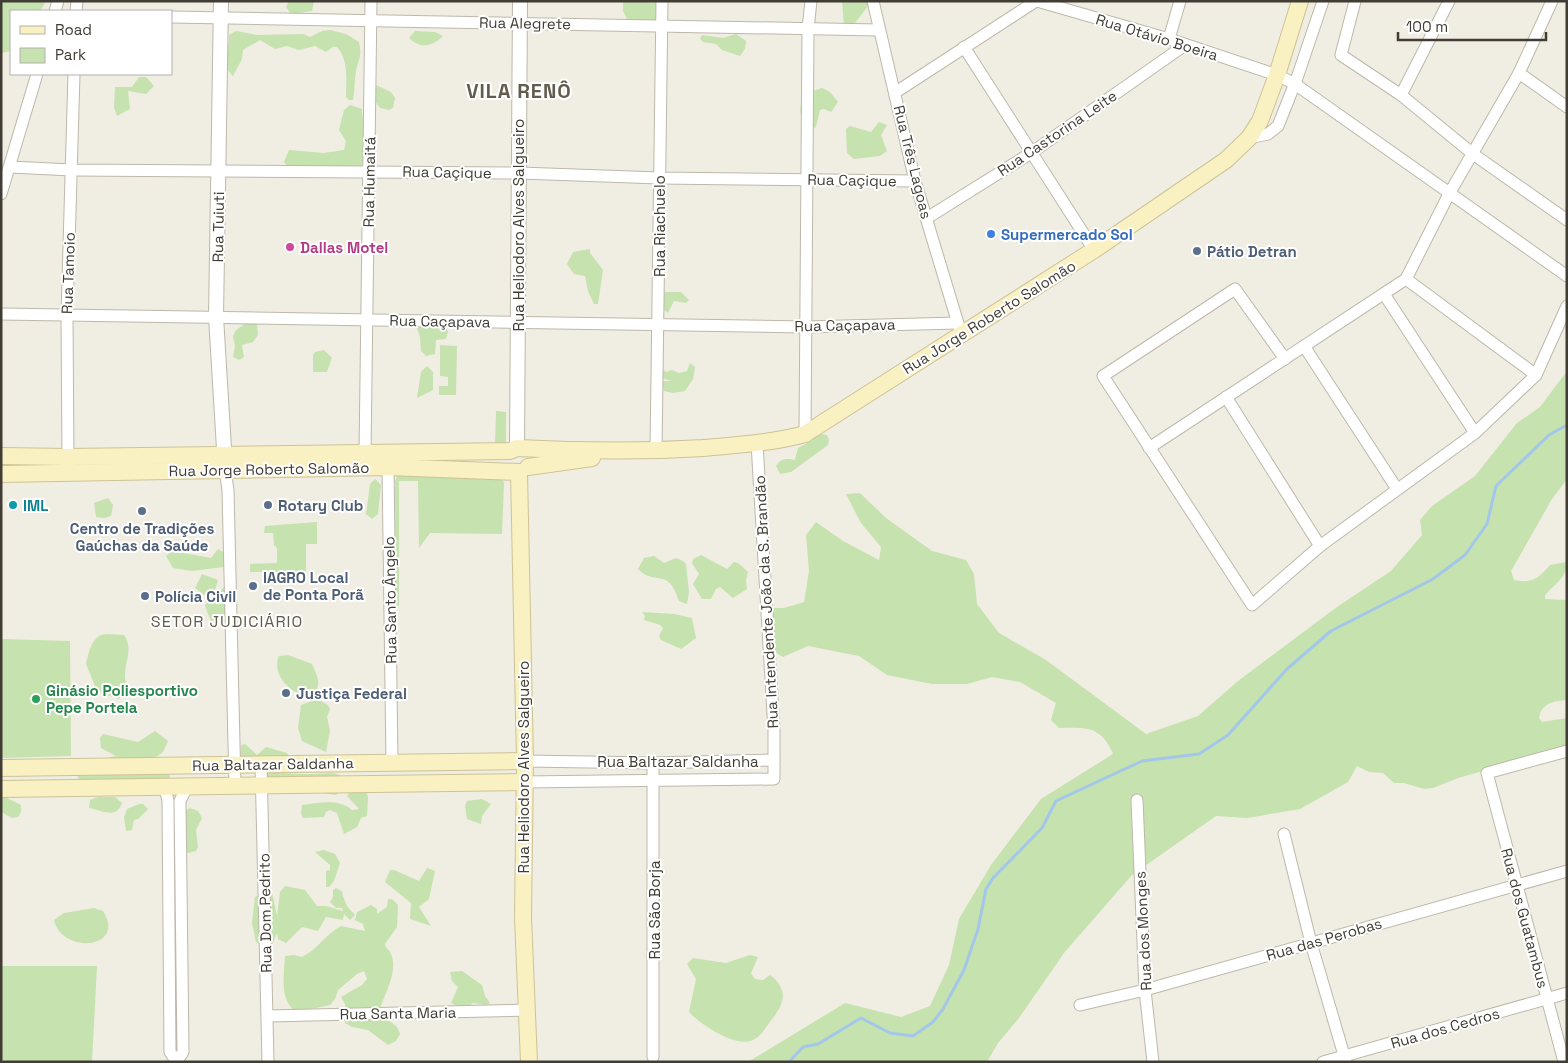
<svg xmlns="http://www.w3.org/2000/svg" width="1568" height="1063" font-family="'Space Grotesk',sans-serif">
  <rect width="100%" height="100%" fill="#f0ede3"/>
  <g fill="#c6e2ae">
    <polygon points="1,1 46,1 40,11 11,11 11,51 1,53"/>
    <polygon points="289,1 314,1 312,11 291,14 286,7"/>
    <polygon points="623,1 660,1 662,9 654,25 629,23 623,11"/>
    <polygon points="842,1 868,1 868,6 852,27 844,27"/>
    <path d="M330 30 346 34 359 42C362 56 359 58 356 71 354 81 355 90 353 100H349L346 97C346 80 349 60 337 47H333L326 52 315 46 299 50 287 46 275 49 260 40 243 50 242 59 233 76 224 66 228 59 225 51 229 43V35L236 31 257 35 303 34 310 37 322 31Z"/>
    <path d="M415 31 435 32 443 36C432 47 420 49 409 38Z"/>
    <polygon points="736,34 746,41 745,49 740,56 722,50 716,44 703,42 700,39 702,35 723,38"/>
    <polygon points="139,77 146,77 154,86 146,94 128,91 130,109 117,116 114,107 115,87 132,87"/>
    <polygon points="376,85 391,92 395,98 393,108 389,110 380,108 371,96"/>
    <path d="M822 88 830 92 838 102 831 112 824 109 820 110 816 127 812 129C797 115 798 110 806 93Z"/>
    <path d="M350 105 362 109C362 118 364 122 366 129 369 142 364 155 361 167L354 166 325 171 289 168 284 162 289 150 324 153 344 150 346 141 339 130 344 110Z"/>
    <polygon points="879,122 887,125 881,135 887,151 880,156 854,159 847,153 846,129 850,126 871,132"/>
    <polygon points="590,249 590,253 603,270 598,304 594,304 588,291 585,276 574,274 567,264 573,252"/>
    <polygon points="665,292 681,292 689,300 686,303 674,301 668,313 661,308 659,299"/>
    <polygon points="250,320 257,322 258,335 253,342 242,345 244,357 239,360 233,357 235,346 233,336 236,330"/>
    <polygon points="420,325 445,326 448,331 446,339 436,340 435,354 426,356 421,351 420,337 417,328"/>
    <polygon points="440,345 457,346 456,395 439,395 439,386 448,386 448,377 440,376"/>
    <polygon points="324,350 332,358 327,372 313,372 313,355 315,352"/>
    <polygon points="690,363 695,367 693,379 685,391 673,393 664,391 662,381 672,381 660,378 661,368 666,372 672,370 679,373 687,371"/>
    <polygon points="427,366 433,372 433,390 417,398 421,372"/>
    <path d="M1567 371V479L1552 499 1511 571 1514 580C1532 584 1539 578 1550 565L1567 562C1567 579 1553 584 1545 596V599L1567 600V700C1553 701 1542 703 1539 718L1542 722 1567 718V747L1458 778 1433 788 1424 789 1404 783H1394L1383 773 1369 772 1357 766 1348 782 1300 809 1247 818 1216 816 1132 875 1064 953 1019 1018 998 1043 987 1062H748L845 1003 901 1017 930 1006 949 965 959 919 991 865 1041 799 1113 754C1102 726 1086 727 1059 728L1051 720 1056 703 1020 682 992 677 967 684H932L887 675 859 656 808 646 783 657 770 649 764 608H784L804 602 809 571 806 535 816 522 843 541 879 560 881 547 861 523 846 494 860 493 886 518 932 551 966 560 974 574 977 604 999 633 1046 660 1146 734 1198 716 1238 681 1337 607 1391 571 1422 535 1420 520 1432 506 1475 476 1517 423 1540 407Z"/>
    <polygon points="496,411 506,412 506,444 495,444"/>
    <path d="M816 433 827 435 829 440 828 445 791 472 780 474 776 466C781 458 787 458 795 460L798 448 813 440Z"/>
    <polygon points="397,475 502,478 504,483 502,534 430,533 419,548 418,481 399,481 399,606 396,606 395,481"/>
    <polygon points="375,479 381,485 378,514 372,519 366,514 370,484"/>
    <polygon points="108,498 113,505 111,516 104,518 96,517 94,503"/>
    <polygon points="317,522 317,544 306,544 306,571 250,572 250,564 277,563 277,548 274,545 273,533 264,533 265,526"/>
    <polygon points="218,549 225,553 224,567 192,571 173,568 166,556 172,551 211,558"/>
    <polygon points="701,555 727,569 734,562 738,563 748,572 746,580 747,589 733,598 720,587 716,589 711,599 702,599 693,584 699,574 692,563 693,559"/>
    <path d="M654 556 664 563 676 558 683 561 686 564 689 592 687 604 679 601C668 566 656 587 638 569L644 558Z"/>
    <polygon points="202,574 218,580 215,590 204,595 195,588"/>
    <polygon points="226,585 231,616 221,625 213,626 205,606 211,594 220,591"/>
    <polygon points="642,612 674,614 692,618 696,638 681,649 661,640 659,636 663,628 660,625 644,620 645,616"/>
    <path d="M106 634 124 635C133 649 126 659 125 674 124 681 129 687 129 694L118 699 97 691 86 664C89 652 91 636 106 634Z"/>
    <polygon points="1,639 70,641 71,756 1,758"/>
    <path d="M288 655 312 664C317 676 322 683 314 695 295 699 270 676 279 656Z"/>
    <polygon points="317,699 328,705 330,709 327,717 330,731 326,752 302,741 298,728 301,705"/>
    <polygon points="155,731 168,741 163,752 153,759 169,770 170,780 86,783 78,778 76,766 81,759 101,759 116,756 101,748 100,738 103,734 138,742"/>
    <path d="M245 744 257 755 266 747 287 753 291 760 276 772C288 774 299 774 311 774 326 775 336 768 346 782L336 795 309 791 300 793 276 791 263 774 270 772 241 761V745Z"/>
    <path d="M359 790 366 792 368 797 367 816 361 818 357 827 344 834 337 813 330 810 326 812 324 817 303 818 301 814 302 805C317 803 339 798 352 810L359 809 347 796 350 792Z"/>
    <polygon points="1,795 21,805 21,812 18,817 12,818 1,812"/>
    <path d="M98 797H115L122 803C116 820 101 810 89 808L90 800Z"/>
    <polygon points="482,799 491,804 482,816 481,824 467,819 465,806 467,801"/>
    <polygon points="139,804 143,804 148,809 138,819 134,820 132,830 126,831 124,817 127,809"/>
    <polygon points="190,808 198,811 202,818 196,830 198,847 196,851 188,853 185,851 183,812"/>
    <polygon points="324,850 335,854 340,863 334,881 329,887 326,887 326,871 330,870 330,865 315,852"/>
    <polygon points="427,868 435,871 429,899 419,907 431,926 410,919 411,903 385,882 390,870 394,870 419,881"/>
    <polygon points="285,886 305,890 317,906 326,906 343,911 342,908 336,908 330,902 333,897 333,890 336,888 343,892 342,894 347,906 355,915 350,920 344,914 343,920 326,917 318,931 302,927 286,943 278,939 277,933 272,945 264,947 256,942 252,923 255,897 271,888 277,916 280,892"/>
    <path d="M388 899H392L398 905 397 927 385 944C386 949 389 949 391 954 399 972 383 996 379 1012L397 1027 400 1034 396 1041 388 1045 368 1030 352 1027 345 1023V1004L341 997 362 985 367 979 364 971 357 974 338 990 335 999 330 1005 296 1012C279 1000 284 976 285 956L294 955 302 957C318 949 326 934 341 926L365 931 363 924 355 920 357 912 371 905 377 909V914L387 907Z"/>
    <path d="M94 908 103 911C127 949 62 955 54 920L64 913Z"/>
    <path d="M750 955 758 957 751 973 755 979 763 980 770 975C791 991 783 1006 769 1023 765 1029 760 1037 753 1040 736 1048 701 1025 689 1012L696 979 687 964 693 958 726 963Z"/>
    <polygon points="1,966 97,966 92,1062 1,1062"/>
    <polygon points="462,971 482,985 485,996 490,1003 486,1005 473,1003 463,1009 451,1003 458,987 452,981 450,972"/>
  </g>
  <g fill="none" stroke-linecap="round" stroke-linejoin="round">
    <polyline stroke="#a3c7ea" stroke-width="3" points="789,1062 803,1047 818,1044 861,1018 890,1033 913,1036 933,1022 943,1009 964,970 978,929 986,889 993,878 1042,828 1056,801 1142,761 1199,754 1228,735 1287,669 1331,631 1433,579 1465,555 1487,524 1496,486 1549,435 1567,425"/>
    <g stroke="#beb8aa" stroke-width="13">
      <g id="minor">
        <polyline points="873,1 915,181 960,330"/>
        <polyline points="1037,1 1169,39 1277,75 1295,84 1567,276"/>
        <polyline points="1355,1 1341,55 1401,95 1473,154 1567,220"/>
        <polyline points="55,11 58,1"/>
        <polyline points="76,11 77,1"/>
        <polyline points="171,17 878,30"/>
        <polyline points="1169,39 1180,1"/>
        <polyline points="964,47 1094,250"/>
        <polyline points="1519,73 1567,107"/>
        <polyline points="896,92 1036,1"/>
        <polyline points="1401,95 1449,1"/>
        <polyline points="1249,138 1268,134 1278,126 1297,78 1323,1"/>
        <polyline points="10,167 72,170 520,173 659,178 915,181"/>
        <polyline points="1,194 37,74"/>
        <polyline points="927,218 1031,153 1185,45"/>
        <polyline points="1406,279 1536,375"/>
        <polyline points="1384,294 1475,433"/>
        <polyline points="1,314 805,327 957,323"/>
        <polyline points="1304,346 1397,489"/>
        <polyline points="1285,359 1235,289 1103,376 1252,605 1320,546 1475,433 1536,375 1567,306"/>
        <polyline points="1226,397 1320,546"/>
        <polyline points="805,434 808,29 811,1"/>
        <polyline points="1149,448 1406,279 1449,194 1519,73 1552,1"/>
        <polyline points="656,451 662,1"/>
        <polyline points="365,453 371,1"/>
        <polyline points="68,464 67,315 74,74"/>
        <polyline points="388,467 392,763"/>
        <polyline points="225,470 228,490 235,786"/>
        <polyline points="525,761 653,763 774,760"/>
        <polyline points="261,764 268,1062"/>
        <polyline points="524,782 774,779 774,731 757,443"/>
        <polyline points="165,788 168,801 170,1052 174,1058 179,1058 183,1052 180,801 187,787"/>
        <polyline points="1137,800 1145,990 1153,1062"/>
        <polyline points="1284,834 1311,943 1346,1062"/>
        <polyline points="1080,1005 1145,990 1567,871"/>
        <polyline points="268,1016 528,1010"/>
        <polyline points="653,1057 653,763"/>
        <polyline points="1323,1062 1567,993"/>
        <polyline points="1564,1062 1487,773 1567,751"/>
      </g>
    </g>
    <g stroke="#beb8aa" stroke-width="16">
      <g id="tertiary">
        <polyline points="221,1 216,317 225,465"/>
        <polyline points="517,448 520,1"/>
      </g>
    </g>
    <g stroke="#cdc396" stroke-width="18">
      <g id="secondary">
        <path d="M1 456 68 457 510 451 517 448C580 451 639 452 703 448 737 445 772 443 805 434L1094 250 1226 160 1249 138 1260 121 1277 75 1300 1"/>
        <polyline points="528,467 592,458"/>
        <polyline points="519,472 525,761 523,918 529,1062"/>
        <polyline points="1,474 388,467 519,472"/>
        <polyline points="1,768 525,761"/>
        <polyline points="1,789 524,782"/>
      </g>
    </g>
    <use href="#minor" stroke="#fff" stroke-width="11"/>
    <use href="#tertiary" stroke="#fff" stroke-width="14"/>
    <use href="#secondary" stroke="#faf1c3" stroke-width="16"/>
  </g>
  <circle fill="#3f7fe0" stroke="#fff" stroke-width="2" cx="991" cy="234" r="5"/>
  <circle fill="#d1479c" stroke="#fff" stroke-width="2" cx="290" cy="247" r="5"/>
  <g fill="#5c6f8a" stroke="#fff" stroke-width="2">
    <circle cx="1197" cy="251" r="5"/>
    <circle cx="268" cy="505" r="5"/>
    <circle cx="142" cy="511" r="5"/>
    <circle cx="253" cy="586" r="5"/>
    <circle cx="145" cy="596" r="5"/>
    <circle cx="286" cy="693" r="5"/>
  </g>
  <circle fill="#0f9aa8" stroke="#fff" stroke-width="2" cx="13" cy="505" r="5"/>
  <circle fill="#2e9e5b" stroke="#fff" stroke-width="2" cx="36" cy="699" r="5"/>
  <g text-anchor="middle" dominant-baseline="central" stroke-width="4" stroke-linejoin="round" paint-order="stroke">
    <g font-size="15" fill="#413d34" stroke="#fff">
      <text transform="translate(525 23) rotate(1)">Rua Alegrete</text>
      <text transform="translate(1157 37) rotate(17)">Rua Otávio Boeira</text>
      <text transform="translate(1057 133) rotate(-34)">Rua Castorina Leite</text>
      <text transform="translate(913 162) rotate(76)">Rua Três Lagoas</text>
      <text transform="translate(447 172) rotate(1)">Rua Caçique</text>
      <text transform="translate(852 180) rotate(1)">Rua Caçique</text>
      <text transform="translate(369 182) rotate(-89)">Rua Humaitá</text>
      <text transform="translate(518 225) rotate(-90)">Rua Heliodoro Alves Salgueiro</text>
      <text transform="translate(659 226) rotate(-90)">Rua Riachuelo</text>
      <text transform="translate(218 227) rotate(-89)">Rua Tuiuti</text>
      <text transform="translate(68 273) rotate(-88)">Rua Tamoio</text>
      <text transform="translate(989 317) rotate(-32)">Rua Jorge Roberto Salomão</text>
      <text transform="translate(440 321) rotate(1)">Rua Caçapava</text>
      <text transform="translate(845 325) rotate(-1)">Rua Caçapava</text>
      <text transform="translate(269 469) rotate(-1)">Rua Jorge Roberto Salomão</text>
      <text transform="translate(390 600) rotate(-91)">Rua Santo Ângelo</text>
      <text transform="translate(766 602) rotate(-93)">Rua Intendente João da S. Brandão</text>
      <text x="678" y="761">Rua Baltazar Saldanha</text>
      <text transform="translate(273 764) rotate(-1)">Rua Baltazar Saldanha</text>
      <text transform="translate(523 767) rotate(-90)">Rua Heliodoro Alves Salgueiro</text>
      <text transform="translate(654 910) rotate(-90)">Rua São Borja</text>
      <text transform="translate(265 913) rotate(-91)">Rua Dom Pedrito</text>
      <text transform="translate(1525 918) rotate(75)">Rua dos Guatambus</text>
      <text transform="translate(1143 931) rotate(-93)">Rua dos Monges</text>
      <text transform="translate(1324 939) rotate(-16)">Rua das Perobas</text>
      <text transform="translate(398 1013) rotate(-1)">Rua Santa Maria</text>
      <text transform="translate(1445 1028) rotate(-16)">Rua dos Cedros</text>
    </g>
    <g font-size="15" font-weight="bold" fill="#366cbe" stroke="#fff" text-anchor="start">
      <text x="1001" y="234">Supermercado Sol</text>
    </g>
    <g font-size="15" font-weight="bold" fill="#b23c85" stroke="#fff" text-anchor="start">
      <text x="300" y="247">Dallas Motel</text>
    </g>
    <g font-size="15" font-weight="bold" fill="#4e5e75" stroke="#fff" text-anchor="start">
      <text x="1207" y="251">Pátio Detran</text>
      <text x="278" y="505">Rotary Club</text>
      <text x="142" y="528" text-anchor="middle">Centro de Tradições<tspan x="142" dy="17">Gaúchas da Saúde</tspan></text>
      <text x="263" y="577">IAGRO Local<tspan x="263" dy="17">de Ponta Porã</tspan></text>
      <text x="155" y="596">Polícia Civil</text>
      <text x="296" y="693">Justiça Federal</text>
    </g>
    <g font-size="15" font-weight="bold" fill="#0d838f" stroke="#fff" text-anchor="start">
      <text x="23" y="505">IML</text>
    </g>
    <g font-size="15" font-weight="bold" fill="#27864d" stroke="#fff" text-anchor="start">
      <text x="46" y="690">Ginásio Poliesportivo<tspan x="46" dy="17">Pepe Portela</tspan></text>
    </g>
    <g font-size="16" letter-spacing="1" fill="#635c4c" stroke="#fff">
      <text x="227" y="621">SETOR JUDICIÁRIO</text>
    </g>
    <g font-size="20" font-weight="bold" letter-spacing="1" fill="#635c4c" stroke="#fff">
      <text x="519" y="91">VILA RENÔ</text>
    </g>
  </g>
  <rect width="1568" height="1063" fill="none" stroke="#413d34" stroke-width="5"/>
  <rect x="10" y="10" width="162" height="65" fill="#ffffff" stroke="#b3b1ae"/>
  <rect x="20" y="26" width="25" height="8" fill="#faf1c3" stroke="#b3b1ae"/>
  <text x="55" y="35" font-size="15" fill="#413d34">Road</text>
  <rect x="20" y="48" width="25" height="15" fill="#c6e2ae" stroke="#b3b1ae"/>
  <text x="55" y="60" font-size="15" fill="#413d34">Park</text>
  <path d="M1398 32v8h148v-8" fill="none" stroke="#413d34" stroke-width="2.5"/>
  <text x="1406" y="32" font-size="15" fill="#413d34" stroke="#ffffff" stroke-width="4" paint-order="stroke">100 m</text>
</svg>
